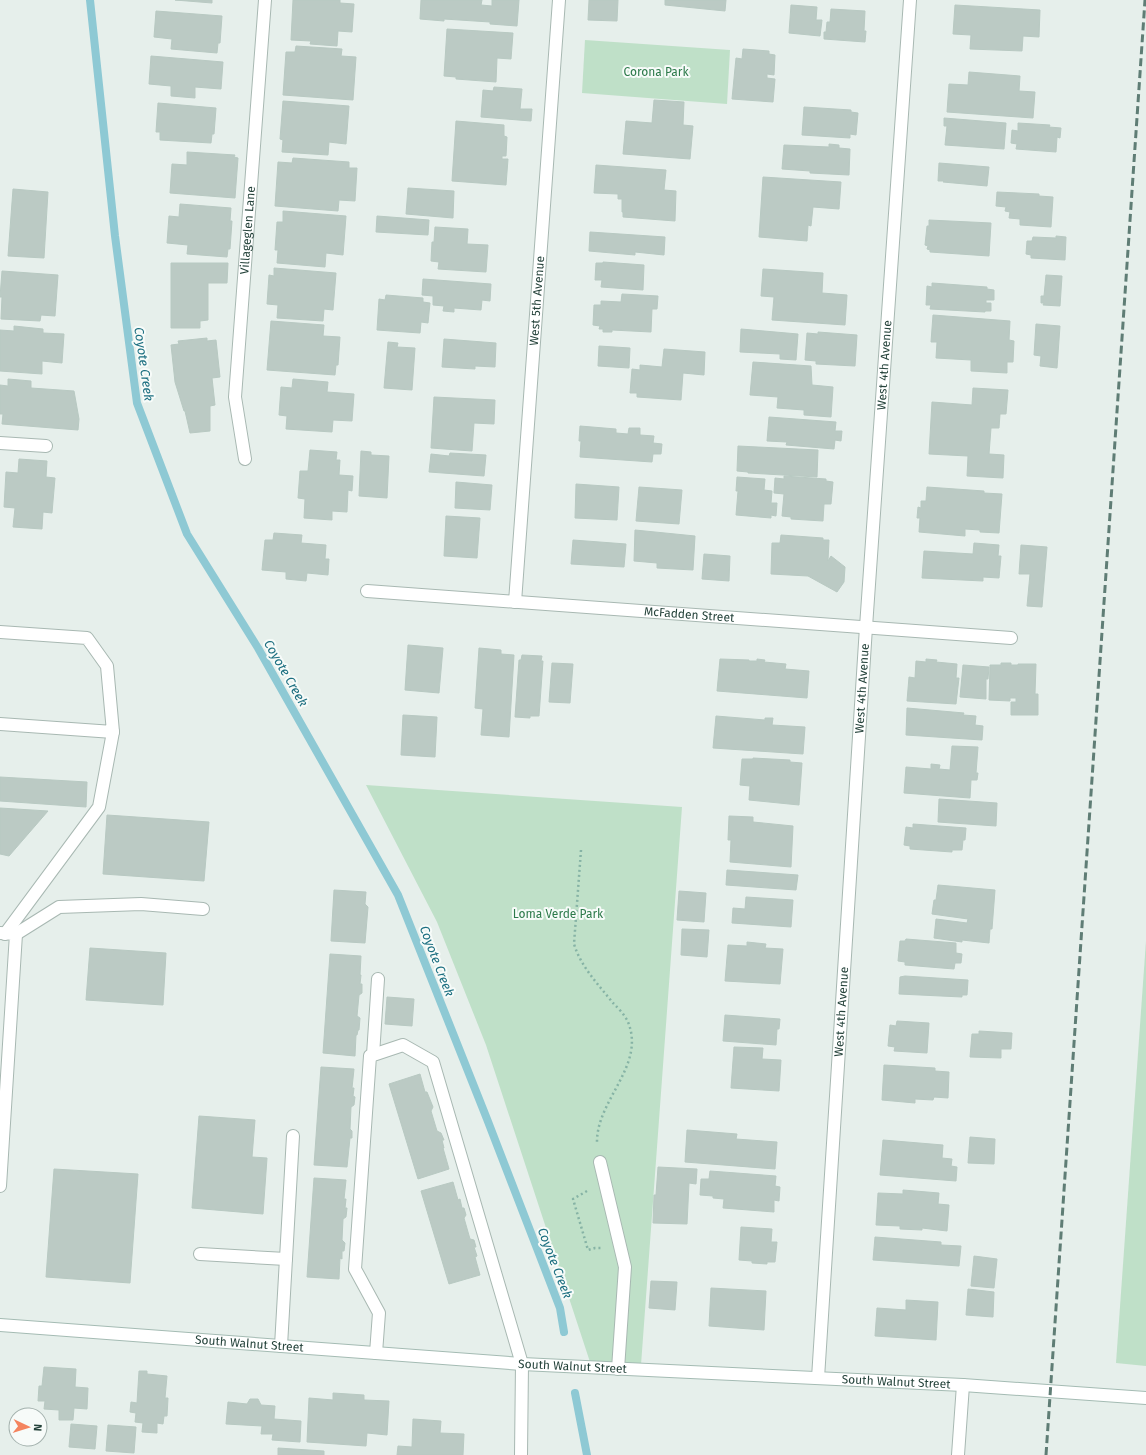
<svg xmlns="http://www.w3.org/2000/svg" width="1146" height="1455" font-family="'Fira Sans',sans-serif">
  <rect width="100%" height="100%" fill="#e6efeb"/>
  <g fill="#bfe0c8">
    <polygon points="585,40 730,50 727,104 582,93"/>
    <polygon points="366,785 682,807 641,1365 590,1362 486,1045 437,922"/>
    <polygon points="1146,941 1146,1366 1116,1363"/>
  </g>
  <g fill="none" stroke-linecap="round" stroke-linejoin="round">
    <g stroke="#8ec9d4" stroke-width="8">
      <polyline points="90,0 115,236 137,403 187,534 258,648 398,895 487,1119 560,1308 564,1332"/>
      <polyline points="575,1393 587,1455"/>
    </g>
  </g>
  <g fill="#bbcac4" stroke="#b8c9c2">
    <polygon points="175,0 212,0 212,3"/>
    <polygon points="293,0 340,0 340,3 354,4 352,32 338,31 337,46 310,44 311,41 291,40"/>
    <polygon points="421,0 482,0 481,5 492,6 492,0 519,0 517,26 490,24 490,22 444,19 444,21 420,19"/>
    <polygon points="589,0 618,0 617,21 588,20"/>
    <polygon points="665,0 726,0 725,11 665,5"/>
    <polygon points="791,5 817,7 816,20 822,20 820,36 789,33"/>
    <polygon points="955,5 1040,10 1039,37 1023,36 1022,51 970,49 971,35 953,34"/>
    <polygon points="831,9 865,11 864,31 866,31 865,42 824,39 824,32 826,32 827,22 830,22"/>
    <polygon points="156,11 222,16 220,43 218,43 217,53 171,49 172,39 154,37"/>
    <polygon points="447,29 513,33 511,59 497,58 496,82 456,79 456,77 444,76"/>
    <polygon points="296,46 342,49 341,56 356,57 353,100 283,95 286,52 295,52"/>
    <polygon points="743,49 769,51 769,54 775,55 774,75 767,74 767,78 775,79 773,102 732,99 736,58 742,59"/>
    <polygon points="151,56 223,62 221,89 195,87 195,98 171,96 171,86 149,84"/>
    <polygon points="969,72 1020,76 1019,91 1035,92 1033,118 947,112 949,84 968,85"/>
    <polygon points="494,87 522,89 520,109 532,109 531,121 481,117 483,90 493,91"/>
    <polygon points="654,100 684,102 683,125 693,126 690,159 623,154 626,121 652,123"/>
    <polygon points="283,101 349,106 346,144 329,142 328,155 282,152 283,140 280,139"/>
    <polygon points="158,103 216,108 214,134 212,134 211,143 160,140 160,132 156,132"/>
    <polygon points="804,107 851,110 851,112 858,113 856,135 850,134 850,138 802,135"/>
    <polygon points="944,118 1006,123 1004,149 945,145 947,126 944,126"/>
    <polygon points="456,121 504,125 504,136 507,137 506,156 502,156 502,159 508,159 506,185 452,181"/>
    <polygon points="1018,123 1050,125 1049,127 1061,128 1060,138 1057,137 1056,152 1016,149 1017,144 1011,143 1012,130 1018,131"/>
    <polygon points="829,144 839,145 839,148 850,149 849,175 810,173 810,171 782,169 784,145 829,147"/>
    <polygon points="187,152 235,155 234,157 238,158 235,198 170,193 172,164 187,165"/>
    <polygon points="293,158 349,162 349,168 357,168 355,201 339,200 338,211 275,206 278,162 292,163"/>
    <polygon points="939,163 989,167 987,186 943,182 944,181 938,181"/>
    <polygon points="596,165 666,170 664,190 676,191 675,221 623,217 623,212 622,212 622,199 618,199 618,194 594,193"/>
    <polygon points="763,177 841,182 839,209 813,207 811,226 808,225 807,241 759,237"/>
    <polygon points="408,188 454,191 453,218 406,214"/>
    <polygon points="13,189 48,192 44,258 8,256"/>
    <polygon points="997,192 1039,194 1039,196 1053,197 1051,227 1020,225 1020,219 1009,218 1010,212 1005,211 1006,207 996,206"/>
    <polygon points="180,204 231,208 230,221 232,221 230,249 228,249 227,257 187,254 188,245 167,243 169,216 179,217"/>
    <polygon points="283,211 346,216 343,255 326,253 325,267 277,263 278,250 275,250 277,222 283,222"/>
    <polygon points="377,216 429,220 428,235 376,232"/>
    <polygon points="929,220 991,223 989,256 930,252 930,250 927,249 928,246 925,245 927,226 929,226"/>
    <polygon points="435,227 468,229 467,244 488,245 486,272 438,269 439,262 431,261 432,242 434,242"/>
    <polygon points="590,232 665,237 664,255 635,252 635,255 589,251"/>
    <polygon points="1056,236 1066,237 1065,260 1031,258 1031,255 1026,254 1027,241 1032,241 1033,237 1056,238"/>
    <polygon points="603,262 644,265 643,290 601,287 602,280 595,280 596,263 603,263"/>
    <polygon points="171,263 228,263 227,283 208,283 208,320 200,321 200,328 171,328"/>
    <polygon points="274,268 336,273 333,310 324,309 323,321 277,318 278,305 267,304 269,275 274,276"/>
    <polygon points="763,269 823,273 822,293 847,295 845,325 772,320 774,297 761,296"/>
    <polygon points="2,271 58,275 55,316 41,315 40,321 1,319 2,297 0,297"/>
    <polygon points="1046,275 1062,276 1060,306 1043,305 1044,303 1041,303 1041,296 1044,296"/>
    <polygon points="423,279 491,284 490,301 482,300 481,310 454,308 454,312 443,311 444,306 433,305 433,296 422,295"/>
    <polygon points="932,283 987,287 987,289 994,290 994,300 986,300 986,303 991,303 991,311 985,311 985,312 930,309 931,305 926,305 927,286 932,287"/>
    <polygon points="622,294 658,296 657,309 652,309 651,332 612,330 612,332 603,332 603,329 599,329 600,326 593,325 594,305 601,305 601,301 621,302"/>
    <polygon points="386,295 423,298 423,302 430,303 428,323 421,322 420,333 377,330 379,299 385,300"/>
    <polygon points="933,315 1010,321 1009,340 1014,341 1013,362 1007,362 1007,373 971,371 971,360 936,358 937,342 931,342"/>
    <polygon points="271,321 324,325 323,336 340,337 338,365 336,365 335,375 267,370"/>
    <polygon points="1036,324 1060,326 1057,368 1040,366 1041,356 1034,355"/>
    <polygon points="14,326 43,329 43,333 64,334 62,363 42,361 42,374 0,371 0,330 14,331"/>
    <polygon points="741,329 798,334 796,360 780,359 780,354 740,352"/>
    <polygon points="818,332 857,335 855,366 816,364 816,361 805,360 807,333 818,334"/>
    <polygon points="207,338 207,341 216,340 220,377 212,378 215,405 210,406 210,431 190,433 185,411 184,411 175,382 171,345 179,344 178,341"/>
    <polygon points="444,339 496,343 495,367 475,366 475,369 442,367"/>
    <polygon points="388,342 398,343 397,347 415,348 412,390 384,388"/>
    <polygon points="599,346 630,348 629,368 598,366"/>
    <polygon points="664,349 705,352 704,375 683,373 681,400 637,397 637,393 630,393 632,369 640,370 640,365 662,367"/>
    <polygon points="753,362 811,366 812,385 833,387 831,417 804,415 804,410 777,408 778,397 750,395"/>
    <polygon points="8,379 31,381 31,388 74,391 79,419 78,430 2,424 3,414 0,414 0,385 8,386"/>
    <polygon points="293,379 328,382 327,392 354,394 352,421 333,420 332,432 286,429 287,416 279,415 281,387 292,388"/>
    <polygon points="973,388 1008,390 1006,414 1000,414 999,428 991,428 989,454 1004,455 1003,478 967,476 968,456 929,454 932,402 972,405"/>
    <polygon points="434,397 495,400 494,424 474,423 472,451 431,448"/>
    <polygon points="769,417 836,422 835,431 842,431 841,441 835,440 834,449 786,445 787,442 767,441"/>
    <polygon points="580,426 616,429 616,433 628,434 629,428 640,428 640,435 654,436 653,443 662,444 661,454 653,454 652,462 580,457 581,441 579,441"/>
    <polygon points="738,446 818,450 817,477 748,473 748,472 737,471"/>
    <polygon points="310,450 337,452 336,460 340,460 339,475 353,476 352,491 348,490 347,512 332,511 332,520 304,518 305,499 298,498 300,471 308,471"/>
    <polygon points="361,451 371,452 371,455 389,456 387,498 359,496"/>
    <polygon points="450,453 486,455 484,476 429,472 431,454 449,456"/>
    <polygon points="19,459 47,461 46,477 55,478 52,513 43,512 42,529 13,527 15,508 4,507 6,472 18,473"/>
    <polygon points="784,476 826,479 826,481 833,482 831,504 824,504 823,521 791,519 791,517 782,516 784,494 774,493 775,478 784,479"/>
    <polygon points="737,477 765,479 764,490 772,491 771,503 777,503 776,516 771,515 771,518 736,515 738,491 736,491"/>
    <polygon points="456,482 492,485 490,510 455,508"/>
    <polygon points="576,484 619,487 617,520 575,518"/>
    <polygon points="639,487 682,490 679,524 636,521"/>
    <polygon points="927,487 984,491 984,493 1002,494 999,533 980,532 980,530 965,529 965,536 919,532 920,518 917,518 918,507 921,508 921,501 926,501"/>
    <polygon points="446,516 480,518 477,558 444,556"/>
    <polygon points="635,530 695,536 693,570 657,568 657,563 634,561"/>
    <polygon points="274,533 302,535 301,543 326,545 325,559 329,559 328,575 307,573 306,581 286,579 286,572 262,570 265,540 273,540"/>
    <polygon points="781,535 823,538 823,540 829,540 828,561 831,556 845,567 844,582 837,592 808,576 771,574 772,543 780,543"/>
    <polygon points="573,540 626,544 624,567 571,564"/>
    <polygon points="974,543 999,545 998,556 1001,556 999,578 983,577 983,581 922,578 924,551 973,554"/>
    <polygon points="1021,545 1047,547 1042,607 1027,606 1030,574 1019,574"/>
    <polygon points="704,554 730,556 729,581 702,579"/>
    <polygon points="408,645 443,648 439,693 405,690"/>
    <polygon points="479,648 501,650 501,654 514,655 509,737 481,735 483,709 475,708"/>
    <polygon points="522,655 542,656 541,661 543,661 539,716 530,716 530,718 515,717 519,660 521,660"/>
    <polygon points="720,659 749,660 749,661 757,661 757,659 765,660 764,662 786,664 785,669 809,671 807,698 717,691"/>
    <polygon points="926,659 937,660 936,662 957,664 956,678 959,678 956,704 907,701 909,677 915,678 916,661 926,662"/>
    <polygon points="552,663 573,664 570,703 549,702"/>
    <polygon points="1001,663 1011,663 1011,665 1018,665 1018,664 1036,664 1035,694 1038,694 1038,715 1011,715 1011,702 1016,702 1016,698 1010,698 1010,701 989,700 990,665 1001,665"/>
    <polygon points="963,665 989,667 988,679 986,679 986,699 960,697"/>
    <polygon points="907,708 964,713 963,715 976,716 975,725 983,726 982,740 906,735"/>
    <polygon points="403,715 437,717 435,757 401,755"/>
    <polygon points="716,716 765,720 765,718 773,718 772,725 805,727 803,754 713,748"/>
    <polygon points="952,746 978,747 976,773 978,773 977,780 971,780 970,798 904,793 906,767 931,769 931,764 940,765 939,769 950,770"/>
    <polygon points="753,758 790,760 790,762 802,763 799,805 749,800 750,786 740,785 742,759 753,759"/>
    <polygon points="0,777 87,782 86,807 0,801"/>
    <polygon points="939,799 997,803 996,826 938,822"/>
    <polygon points="0,808 48,811 9,856 0,854"/>
    <polygon points="107,815 209,822 204,881 103,874"/>
    <polygon points="729,816 753,817 753,822 793,826 791,867 730,862 731,840 728,840"/>
    <polygon points="913,824 966,828 965,840 963,840 962,850 952,850 952,852 910,849 910,846 904,845 906,827 913,828"/>
    <polygon points="727,870 798,875 796,890 726,885"/>
    <polygon points="938,885 995,890 992,929 990,929 989,943 962,940 962,942 934,938 936,919 967,923 968,919 932,914 934,900 936,900"/>
    <polygon points="334,890 366,892 365,904 368,907 365,943 331,941"/>
    <polygon points="679,891 706,893 704,922 677,920"/>
    <polygon points="746,897 793,900 791,927 732,923 733,908 745,909"/>
    <polygon points="682,929 709,930 707,957 681,955"/>
    <polygon points="906,939 956,943 956,953 962,954 961,963 955,963 954,969 905,965 905,962 898,961 900,941 905,941"/>
    <polygon points="747,942 766,944 765,948 783,949 780,984 725,981 728,945 747,946"/>
    <polygon points="90,948 166,953 163,1005 86,1000"/>
    <polygon points="330,954 361,956 360,975 361,975 360,984 362,984 362,993 359,995 357,1016 360,1018 359,1030 358,1030 357,1035 356,1035 355,1056 323,1053"/>
    <polygon points="905,976 968,980 967,995 962,995 962,997 899,994 900,977"/>
    <polygon points="387,997 414,999 412,1026 385,1024"/>
    <polygon points="725,1015 780,1019 779,1029 777,1029 776,1045 723,1041"/>
    <polygon points="897,1021 929,1023 927,1053 894,1051 895,1047 888,1046 890,1025 896,1026"/>
    <polygon points="979,1031 1012,1033 1011,1049 1001,1049 1001,1058 970,1057 972,1034 979,1034"/>
    <polygon points="734,1047 763,1048 762,1059 781,1060 779,1091 731,1088"/>
    <polygon points="884,1065 935,1068 935,1071 949,1072 948,1098 934,1097 933,1100 915,1099 915,1103 882,1100"/>
    <polygon points="321,1067 354,1069 352,1088 354,1088 353,1096 355,1097 354,1105 351,1107 350,1129 352,1131 352,1138 350,1138 347,1167 314,1165"/>
    <polygon points="420,1074 425,1092 427,1092 433,1107 431,1111 437,1131 441,1133 444,1140 442,1140 444,1148 443,1148 449,1169 418,1179 389,1084"/>
    <polygon points="199,1116 255,1120 252,1157 267,1158 263,1214 192,1208"/>
    <polygon points="687,1130 737,1134 736,1139 777,1142 775,1169 685,1162"/>
    <polygon points="970,1137 995,1139 994,1164 968,1163"/>
    <polygon points="883,1140 943,1145 942,1158 952,1159 951,1166 957,1167 956,1181 880,1175"/>
    <polygon points="658,1167 697,1169 696,1184 689,1183 687,1224 653,1223 654,1195 656,1195"/>
    <polygon points="54,1169 138,1174 130,1283 46,1277"/>
    <polygon points="710,1171 776,1176 775,1186 780,1187 779,1201 774,1200 774,1212 723,1208 724,1199 713,1198 713,1196 700,1195 701,1179 709,1179"/>
    <polygon points="314,1178 346,1180 344,1199 346,1199 345,1208 347,1208 346,1217 343,1219 342,1240 345,1243 344,1251 342,1251 342,1259 340,1258 339,1279 307,1277"/>
    <polygon points="453,1182 458,1200 460,1199 462,1208 464,1208 466,1215 464,1218 470,1239 474,1240 476,1247 474,1247 477,1256 475,1257 480,1275 449,1284 421,1191"/>
    <polygon points="903,1190 939,1193 938,1204 949,1205 947,1231 922,1228 922,1230 900,1229 900,1226 876,1225 878,1193 903,1194"/>
    <polygon points="741,1227 772,1229 771,1242 777,1242 775,1262 767,1262 767,1264 752,1263 752,1261 739,1260"/>
    <polygon points="875,1237 941,1242 941,1245 961,1246 959,1266 873,1260"/>
    <polygon points="974,1256 997,1259 994,1288 971,1286"/>
    <polygon points="651,1281 677,1282 675,1310 649,1308"/>
    <polygon points="711,1288 766,1291 764,1330 709,1326"/>
    <polygon points="968,1289 994,1292 993,1317 966,1315"/>
    <polygon points="906,1300 938,1302 936,1340 875,1336 877,1308 906,1310"/>
    <polygon points="44,1367 76,1369 75,1387 88,1388 87,1409 74,1408 73,1420 59,1420 59,1410 44,1409 45,1401 38,1401 39,1386 42,1386"/>
    <polygon points="139,1371 147,1371 147,1374 167,1376 165,1398 168,1398 167,1416 164,1416 163,1424 157,1423 157,1433 142,1432 143,1423 135,1422 136,1413 130,1412 131,1402 137,1403"/>
    <polygon points="333,1393 364,1395 364,1400 389,1401 387,1435 367,1433 366,1446 307,1442 309,1398 333,1400"/>
    <polygon points="250,1399 258,1399 261,1405 275,1406 274,1419 301,1421 300,1442 272,1440 273,1434 261,1434 262,1426 226,1424 228,1402 247,1404"/>
    <polygon points="413,1419 441,1421 440,1433 464,1434 463,1455 397,1455 398,1446 412,1447"/>
    <polygon points="71,1424 97,1426 95,1449 69,1447"/>
    <polygon points="108,1425 136,1427 134,1453 106,1451"/>
    <polygon points="278,1448 324,1451 324,1455 278,1455"/>
  </g>
  <g fill="none" stroke-linecap="round" stroke-linejoin="round">
    <g stroke="#a8b8b2" stroke-width="14">
      <g id="lane">
        <polyline points="0,632 87,638 107,666 113,732 0,724"/>
        <polyline points="5,934 99,807 113,732"/>
        <polyline points="16,934 59,907 141,904 203,909"/>
        <polyline points="373,1055 378,979"/>
        <polyline points="600,1162 625,1267 618,1369"/>
        <polyline points="200,1254 286,1259"/>
        <polyline points="281,1346 293,1136"/>
        <polyline points="376,1353 379,1313 355,1269 370,1056 403,1045 433,1062 522,1364"/>
      </g>
    </g>
    <g stroke="#a8b8b2" stroke-width="14">
      <g id="street">
        <polyline points="0,443 46,446"/>
        <path id="s1" d="M245 459 235 397 265 0"/>
        <path id="s2" d="M367 591 1011 638"/>
        <path id="s3" d="M515 602 559 0"/>
        <polyline points="0,933 16,934 0,1186"/>
        <path id="s4" d="M818 1378 866 627 910 0"/>
        <polyline points="521,1455 522,1364"/>
        <polyline points="958,1455 963,1385"/>
      </g>
    </g>
    <g stroke="#a4bbb3" stroke-width="14">
      <g id="secondary">
        <path id="s5" d="M0 1325 522 1364 963 1385 1146 1398"/>
      </g>
    </g>
    <g stroke="#86b3a5" stroke-width="2.5" stroke-dasharray="2 3" stroke-linecap="butt">
      <path d="M581 850 574 944C581 967 598 984 613 1003 618 1008 625 1015 628 1022 646 1066 596 1100 597 1143"/>
      <polyline points="587,1191 573,1199 588,1250 595,1248 602,1248"/>
    </g>
    <use href="#lane" stroke="#fff" stroke-width="12"/>
    <use href="#street" stroke="#fff" stroke-width="12"/>
    <use href="#secondary" stroke="#fff" stroke-width="12"/>
    <polyline stroke="#5f7d75" stroke-width="3" stroke-dasharray="8 4" stroke-linecap="butt" points="1046,1455 1145,0"/>
  </g>
  <g text-anchor="middle" dominant-baseline="central" stroke-width="4" stroke-linejoin="round" paint-order="stroke">
    <g font-size="12" fill="#2d7a4b" stroke="#f7fbf9">
      <text x="656" y="72">Corona Park</text>
      <text x="558" y="914">Loma Verde Park</text>
    </g>
    <g font-size="12" fill="#24423a" stroke="#f7fbf9">
      <text stroke="none"><textPath href="#s1" startOffset="230">Villageglen Lane</textPath></text>
      <text stroke="none"><textPath href="#s3" startOffset="302">West 5th Avenue</textPath></text>
      <text stroke="none"><textPath href="#s4" startOffset="1015">West 4th Avenue</textPath></text>
      <text stroke="none"><textPath href="#s2" startOffset="323">McFadden Street</textPath></text>
      <text stroke="none"><textPath href="#s4" startOffset="691">West 4th Avenue</textPath></text>
      <text stroke="none"><textPath href="#s4" startOffset="367">West 4th Avenue</textPath></text>
      <text stroke="none"><textPath href="#s5" startOffset="250">South Walnut Street</textPath></text>
      <text stroke="none"><textPath href="#s5" startOffset="574">South Walnut Street</textPath></text>
      <text stroke="none"><textPath href="#s5" startOffset="898">South Walnut Street</textPath></text>
    </g>
    <g font-size="13" font-style="italic" fill="#1c6f80" stroke="#f7fbf9">
      <text transform="translate(144 364) rotate(82)">Coyote Creek</text>
      <text transform="translate(286 673) rotate(60)">Coyote Creek</text>
      <text transform="translate(437 961) rotate(69)">Coyote Creek</text>
      <text transform="translate(555 1263) rotate(69)">Coyote Creek</text>
    </g>
  </g>
  <g transform="translate(28 1427) rotate(94)"><circle r="19" fill="#f7fbf9" stroke="#a3b1ad"/>
  <path d="M0-3L7 15L0 10L-7 15Z" fill="#f4845f"/>
  <text y="-6" font-size="11" font-weight="bold" text-anchor="middle" fill="#24423a">N</text>
  </g>
</svg>
